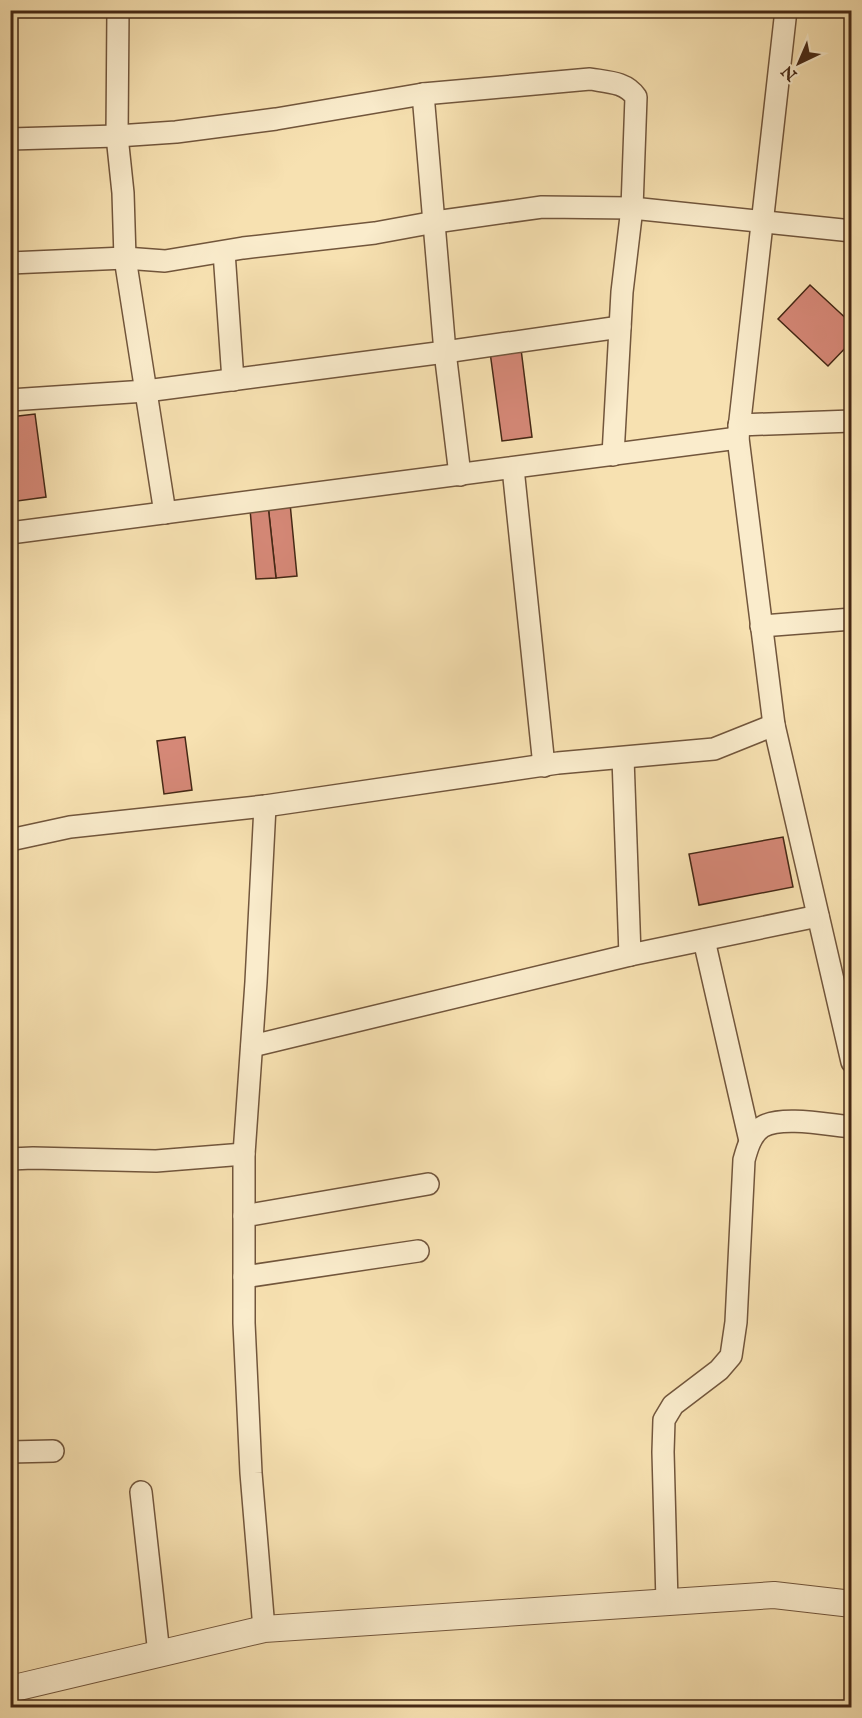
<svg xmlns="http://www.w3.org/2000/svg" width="862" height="1718" font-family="'IM FELL English',serif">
  <rect width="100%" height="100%" fill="#f7e1b1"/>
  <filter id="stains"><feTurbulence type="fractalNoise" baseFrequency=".00333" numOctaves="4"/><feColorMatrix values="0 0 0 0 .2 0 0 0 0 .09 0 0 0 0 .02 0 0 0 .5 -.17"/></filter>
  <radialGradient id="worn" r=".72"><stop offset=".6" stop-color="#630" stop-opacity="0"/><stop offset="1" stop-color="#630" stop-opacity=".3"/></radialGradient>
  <g fill="#d58877" stroke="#452815" stroke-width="1.5">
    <polygon points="810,285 852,324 852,341 828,366 778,319"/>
    <polygon points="521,349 532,437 502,441 490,352"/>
    <polygon points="35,414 46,497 10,502 10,417"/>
    <polygon points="290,503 297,576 276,578 268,505"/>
    <polygon points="268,505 276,578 256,579 250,509"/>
    <polygon points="185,737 192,790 164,794 157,741"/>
    <polygon points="783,837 793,887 699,905 689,854"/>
  </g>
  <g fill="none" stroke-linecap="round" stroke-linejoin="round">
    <g stroke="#72563c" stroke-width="24">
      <g id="minor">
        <polyline points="118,10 117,136 123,193 125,258 165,513"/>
        <polyline points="786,10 738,438 774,725 852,1062"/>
        <polyline points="423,94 445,352 460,475"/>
        <path d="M10 139 117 136 176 132 276 119 423 94 590 79C608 82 626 82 636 97L632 208 622 292 613 455"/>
        <polyline points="224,252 233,380"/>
        <polyline points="10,263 125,258 165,261 243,248 375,233 435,222 542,207 632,208 852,231"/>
        <polyline points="10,400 146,391 445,352 620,327"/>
        <polyline points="739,425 852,421"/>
        <polyline points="513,468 544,766"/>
        <polyline points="10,533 738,438"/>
        <polyline points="761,626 852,619"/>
        <polyline points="623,758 630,955"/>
        <polyline points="10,840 70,827 265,806 558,763 714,749 774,725"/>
        <polyline points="704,940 750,1141"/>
        <polyline points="252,1046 630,955 818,916"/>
        <polyline points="10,1159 33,1158 156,1161 244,1154"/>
        <polyline points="244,1216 428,1184"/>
        <polyline points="244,1277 418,1251"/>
        <polyline points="10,1452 53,1451"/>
        <polyline points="141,1492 159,1654"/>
        <path d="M667 1602 663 1452 664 1420 673 1405 719 1370 731 1356 736 1322 744 1160C747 1149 751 1134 762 1127 781 1115 829 1125 852 1127"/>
        <polyline points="264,1629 251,1473 244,1323 244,1154 256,982 265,806"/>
      </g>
    </g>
    <g stroke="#72563c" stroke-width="28">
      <polyline id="tertiary" points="10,1689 264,1629 774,1595 852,1604"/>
    </g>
    <use href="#minor" stroke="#faeccc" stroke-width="21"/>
    <use href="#tertiary" stroke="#faeccc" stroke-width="26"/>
  </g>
  <rect width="862" height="1718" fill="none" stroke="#f7e1b1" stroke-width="36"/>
  <rect x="12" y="12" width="838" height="1694" fill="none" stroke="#452815" stroke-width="3"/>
  <rect x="18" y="18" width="826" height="1682" fill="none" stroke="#452815" stroke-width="1.5"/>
  <g transform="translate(799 63) rotate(224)" stroke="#faeccc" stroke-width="4.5" paint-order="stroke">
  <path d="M0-4.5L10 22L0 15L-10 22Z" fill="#452815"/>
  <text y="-9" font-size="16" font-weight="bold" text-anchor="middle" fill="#452815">N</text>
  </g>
  <rect width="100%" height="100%" filter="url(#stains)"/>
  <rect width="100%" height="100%" fill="url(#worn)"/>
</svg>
